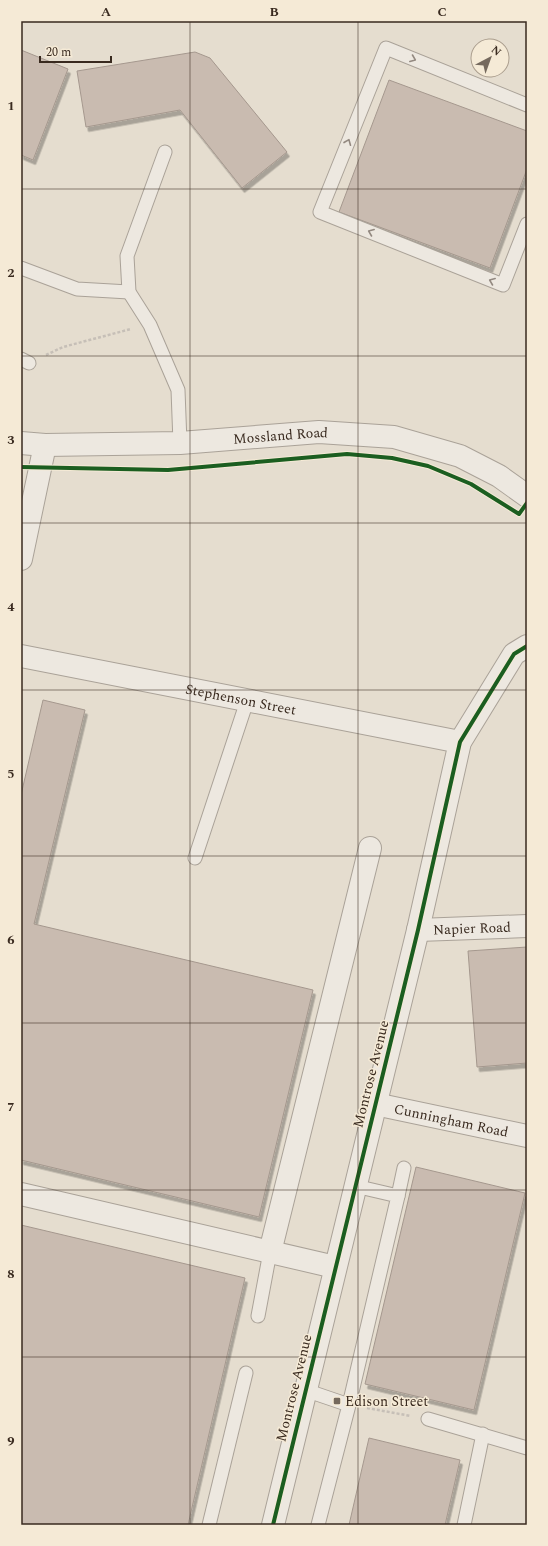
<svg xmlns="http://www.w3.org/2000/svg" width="548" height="1546" font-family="Spectral,serif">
  <defs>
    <filter id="shadow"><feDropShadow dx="2.5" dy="4.5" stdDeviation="0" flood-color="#0004"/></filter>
  </defs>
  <rect width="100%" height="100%" fill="#e5ddcf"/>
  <g fill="#c9bbb0" stroke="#a5988e" filter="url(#shadow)">
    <polygon points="21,50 68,69 33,160 21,155"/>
    <polygon points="195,52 210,58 287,152 242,188 180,110 86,127 77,71"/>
    <polygon points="389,80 527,131 527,169 490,268 339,212"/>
    <polygon points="43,700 85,710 34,924 313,990 259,1217 21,1160 21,795"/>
    <polygon points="527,947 527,1063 477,1067 468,951"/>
    <polygon points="416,1167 525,1193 474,1410 365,1384"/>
    <polygon points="21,1225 245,1278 188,1525 21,1525"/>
    <polygon points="369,1438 460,1460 445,1525 349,1525"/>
  </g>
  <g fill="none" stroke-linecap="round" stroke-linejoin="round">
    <g stroke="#aaa298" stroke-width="15">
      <g id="service">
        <polyline points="527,105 386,48 320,212 503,285 527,224"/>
        <polyline points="165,152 127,256 129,292 150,325 178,390 180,443"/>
        <polyline points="21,268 77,289 129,292"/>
        <polyline points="21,359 29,363"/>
        <polyline points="195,858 247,701"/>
        <polyline points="398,1196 404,1168"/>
        <polyline points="258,1316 270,1252"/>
        <polyline points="305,1390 349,1405 318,1525"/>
        <polyline points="349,1405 398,1196 355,1186"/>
        <polyline points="428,1419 527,1448"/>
        <polyline points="209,1525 246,1373"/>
        <polyline points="464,1525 483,1434"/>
      </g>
    </g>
    <g stroke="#aaa298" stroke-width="24">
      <g id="minor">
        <polyline points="21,559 45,445"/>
        <path id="s1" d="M21 656 460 742"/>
        <path id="s2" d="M418 930 527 926"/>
        <path id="s3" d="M375 1104 527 1136"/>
        <polyline points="21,1194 335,1267"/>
        <polyline points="270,1252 370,848"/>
        <polyline points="273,1525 418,930 460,742 514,654 527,646"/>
      </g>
    </g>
    <g stroke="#aaa298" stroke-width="24">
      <g id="tertiary">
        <path id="s4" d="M21 443 45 445 180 443 319 432 394 437 460 456 499 476 527 496"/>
      </g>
    </g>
    <g stroke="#c6bfb7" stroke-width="2.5" stroke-dasharray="3 2" stroke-linecap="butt">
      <polyline points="46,355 63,347 131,329"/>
      <polyline points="367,1408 411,1416"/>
    </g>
    <use href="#service" stroke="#ede8e0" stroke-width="13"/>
    <use href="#minor" stroke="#ede8e0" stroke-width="22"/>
    <use href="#tertiary" stroke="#ede8e0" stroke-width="22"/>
    <g stroke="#f5ead6" stroke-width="6">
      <g id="cycleway">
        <polyline points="21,467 168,470 347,454 392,458 428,466 471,484 519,514 527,503"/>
        <polyline points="273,1525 418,930 460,742 514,654 527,646"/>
      </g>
    </g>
    <use href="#cycleway" stroke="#1b5e20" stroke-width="4"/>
  </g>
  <defs><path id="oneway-chevron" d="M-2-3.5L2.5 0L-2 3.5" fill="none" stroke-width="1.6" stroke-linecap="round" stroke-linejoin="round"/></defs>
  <g stroke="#938980">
    <use href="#oneway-chevron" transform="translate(413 59) rotate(22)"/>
    <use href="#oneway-chevron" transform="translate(348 142) rotate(-68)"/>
    <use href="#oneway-chevron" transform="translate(371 232) rotate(-158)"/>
    <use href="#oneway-chevron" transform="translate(492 281) rotate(-158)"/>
  </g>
  <path fill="none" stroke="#392a1f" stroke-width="1" stroke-opacity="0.55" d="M190 21V1525M358 21V1525M21 189H527M21 356H527M21 523H527M21 690H527M21 856H527M21 1023H527M21 1190H527M21 1357H527"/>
  <rect fill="#75695d" stroke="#f5ead6" stroke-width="1.5" x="333" y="1397" width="8" height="8" rx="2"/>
  <g text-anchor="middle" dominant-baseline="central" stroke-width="3" stroke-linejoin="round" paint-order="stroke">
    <g font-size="14" fill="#392a1f" stroke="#f5ead6">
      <text stroke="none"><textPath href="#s4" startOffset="260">Mossland Road</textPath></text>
      <text stroke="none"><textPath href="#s1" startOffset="224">Stephenson Street</textPath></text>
      <text stroke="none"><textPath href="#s2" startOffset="54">Napier Road</textPath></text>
      <text transform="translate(371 1074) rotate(-76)">Montrose Avenue</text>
      <text stroke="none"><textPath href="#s3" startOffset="78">Cunningham Road</textPath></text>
      <text transform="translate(294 1388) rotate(-76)">Montrose Avenue</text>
    </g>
    <g font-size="14" fill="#392a1f" stroke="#f5ead6" text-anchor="start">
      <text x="345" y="1401">Edison Street</text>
    </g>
  </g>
  <rect width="548" height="1546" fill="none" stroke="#f5ead6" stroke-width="44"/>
  <g transform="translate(490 58) rotate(41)"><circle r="19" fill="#f5ead6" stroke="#aa9d8d"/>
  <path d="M0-3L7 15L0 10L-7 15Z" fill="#75695d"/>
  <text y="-6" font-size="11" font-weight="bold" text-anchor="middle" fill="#392a1f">N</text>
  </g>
  <path d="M40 56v6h71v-6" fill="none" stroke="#392a1f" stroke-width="2"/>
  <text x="46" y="56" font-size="12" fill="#392a1f" stroke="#f5ead6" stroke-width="3" paint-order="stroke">20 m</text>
  <rect x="22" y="22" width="504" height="1502" fill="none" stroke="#392a1f" stroke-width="1.5"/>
  <g font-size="13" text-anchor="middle" font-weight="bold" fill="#392a1f">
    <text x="106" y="16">A</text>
    <text x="274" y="16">B</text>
    <text x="442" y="16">C</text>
    <text x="11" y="110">1</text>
    <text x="11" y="277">2</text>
    <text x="11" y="444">3</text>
    <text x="11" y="611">4</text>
    <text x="11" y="778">5</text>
    <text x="11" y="944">6</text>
    <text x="11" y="1111">7</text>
    <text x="11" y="1278">8</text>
    <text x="11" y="1445">9</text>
  </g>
</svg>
